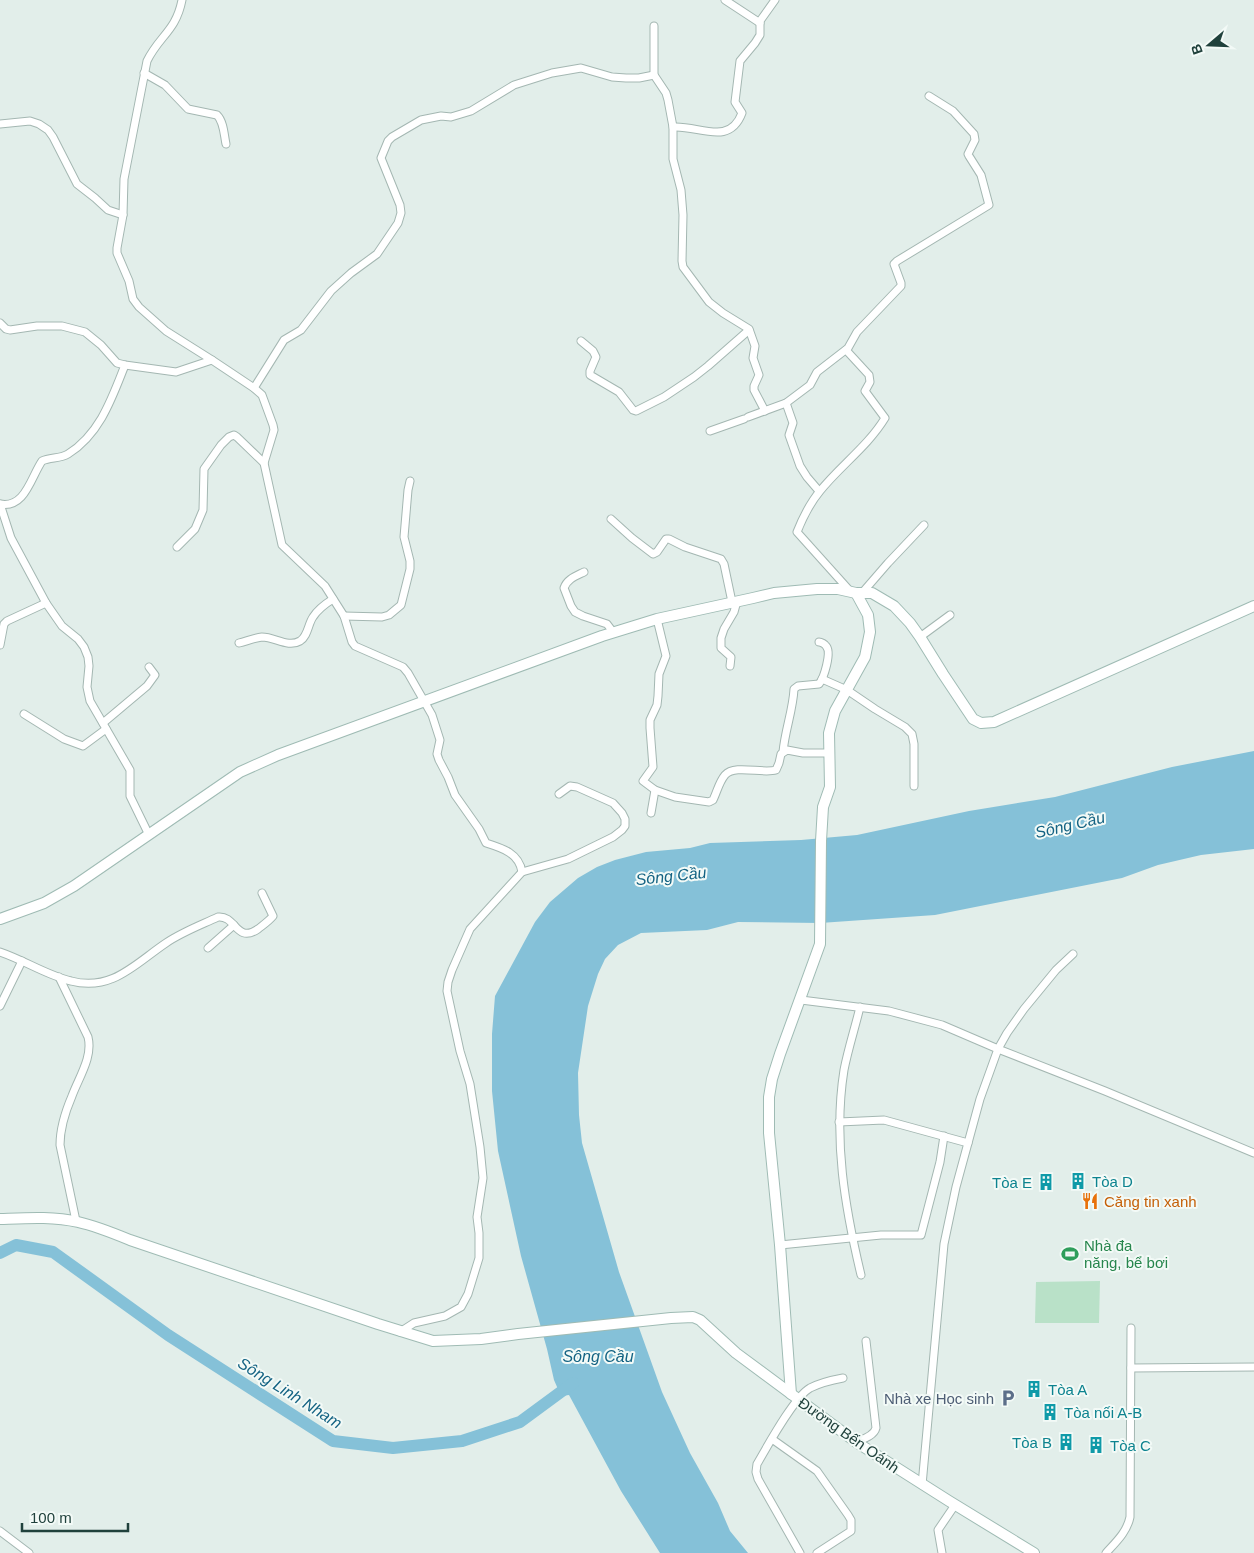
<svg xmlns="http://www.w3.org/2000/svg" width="1254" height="1553" font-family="Helvetica,sans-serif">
  <rect width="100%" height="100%" fill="#e2eeea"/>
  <polygon fill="#b9e1c8" points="1100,1281 1099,1323 1035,1323 1036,1282"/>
  <polygon fill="#85c1d8" points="1254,751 1254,849 1201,855 1158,865 1122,878 935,915 820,923 738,922 707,930 641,933 618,945 605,959 598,974 588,1006 578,1073 579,1115 582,1143 619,1272 662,1392 690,1453 718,1503 730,1531 748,1553 660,1553 621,1491 569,1395 561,1396 554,1380 547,1349 521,1256 498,1151 492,1091 492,1034 495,996 535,922 550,902 578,878 597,867 615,860 646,852 690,848 710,843 801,840 857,835 969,811 1055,797 1172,767"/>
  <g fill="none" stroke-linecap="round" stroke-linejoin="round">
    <polyline stroke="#85c1d8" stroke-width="12" points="0,1253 16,1245 53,1252 168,1335 333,1441 393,1448 462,1441 520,1422 573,1383"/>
    <g stroke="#a4b7b2" stroke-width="9">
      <g id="street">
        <path d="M182 0C176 31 159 36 147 61L124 179 123 215 117 248V253L129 281 133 299 139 307 166 331 212 360 254 388 262 395 273 425 274 430 264 463 282 545 325 586 344 616 352 642 355 646 403 667 408 673 432 715 440 740 437 754 439 760 448 777 455 795 479 829 486 843C502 848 519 853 522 872"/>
        <polyline points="725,0 760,23"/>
        <polyline points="654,26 654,75 666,93 668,100 673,127 673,159 681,190 683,215 682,261 683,267 709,302 723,313 749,329 755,346 753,358 759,375 754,386 754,390 765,411"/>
        <path d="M144 73 165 85 188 109 217 115C224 122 224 135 226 144"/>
        <polyline points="0,124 30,121 39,124 48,130 53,137 77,184 95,198 108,210 123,215"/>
        <path d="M673 127C699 125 729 147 742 113L735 102 740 61 755 43 760 35V21L775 0"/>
        <polyline points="0,323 6,329 10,330 37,326 62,326 85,332 101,345 117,363 125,365 176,372 212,360"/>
        <polyline points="581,341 593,351 596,357 590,371 590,375 619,392 633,410 636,411 664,397 694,377 708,366 749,330"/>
        <path d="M846 350 869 375 870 382 865 391 885 418C868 446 840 466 820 491 810 503 803 517 797 532L850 591"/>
        <polyline points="254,388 284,340 301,330 331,291 351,273 377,254 398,223 401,213 400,205 381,158 388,141 392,137 421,120 441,116 451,117 471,111 514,85 552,73 581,68 612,77 626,78 639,78 654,75"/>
        <polyline points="786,403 793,423 789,435 800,466 807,477 819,491"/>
        <polyline points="748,417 786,403 810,385 817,372 848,348 857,332 901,286 901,283 894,264 897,261 989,205 981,175 969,156 968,154 975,140 974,134 953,111 929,96"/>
        <polyline points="710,431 744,419"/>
        <polyline points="0,504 11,538 46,603 62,626 78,639 84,647 88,657 89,666 87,687 90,701 130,770 130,796 149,835"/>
        <path d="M0 504C25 509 31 477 42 461 50 457 60 459 68 454 100 434 112 398 125 365"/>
        <polyline points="611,519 632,538 653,554 657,552 666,539 669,539 685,547 721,559 724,564 732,602"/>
        <polyline points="177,547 195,529 203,510 204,469 221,445 229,437 234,435 237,437 264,463"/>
        <path d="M584 572C576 576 567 579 564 588L571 606 575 612 583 616 607 624 613 632"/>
        <polyline points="862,593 888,563 924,525"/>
        <polyline points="344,616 382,617 389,615 401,605 410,569 410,561 404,537 408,490 410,481"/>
        <polyline points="920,637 950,615"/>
        <path d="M239 643C247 641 254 638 262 637 275 637 288 648 300 641 308 636 308 624 313 617 318 609 325 604 333 599"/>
        <polyline points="0,645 4,624 7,621 46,603"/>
        <polyline points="730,666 731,657 721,648 721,638 724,629 734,612 737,601"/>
        <polyline points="822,679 847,690 875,709 905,727 912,734 914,744 914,786"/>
        <polyline points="24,714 64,739 83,746 106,729"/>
        <polyline points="103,723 147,686 155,675 149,667"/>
        <path d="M783 752C785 730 793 710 794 689L798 686 819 684C824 678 832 652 826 646 825 644 821 642 819 642"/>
        <path d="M655 790 675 797 709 802 713 800C717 792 719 782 725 775 735 764 762 774 776 770L779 763 781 754 787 750 803 753H829"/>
        <polyline points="651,813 655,790 643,781 653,767 650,728 650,720 657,705 658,696 659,674 666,656 657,619"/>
        <polyline points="208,948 234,925"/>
        <path d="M0 952C24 960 46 975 71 981 112 992 136 963 166 943 182 932 201 925 218 917 236 915 236 944 258 929 263 925 269 921 273 916L262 893"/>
        <path d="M59 977 88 1037C93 1057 79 1077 72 1096 66 1110 60 1129 60 1145L76 1221"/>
        <polyline points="801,1000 889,1011 942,1025 998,1049 1105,1091 1254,1153"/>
        <polyline points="0,1006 22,961"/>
        <path d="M860 1007C855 1028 848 1049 844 1070 833 1139 845 1208 861 1275"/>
        <polyline points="839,1122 884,1120 968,1143"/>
        <polyline points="780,1245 881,1235 921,1235 940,1162 944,1136"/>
        <polyline points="400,1332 414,1323 445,1316 461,1307 468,1294 479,1258 479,1233 477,1217 483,1178 480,1147 470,1084 460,1051 447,991 448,982 452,970 470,929 522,872 568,859 613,837 622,830 625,826 625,819 622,813 613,803 577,787 570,786 559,794"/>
        <polyline points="1131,1368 1254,1367"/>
        <polyline points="772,1439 817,1471 848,1515 851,1520 851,1531 817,1553"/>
        <path d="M856 1442C863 1439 874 1436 876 1428L866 1341"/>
        <polyline points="922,1485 944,1244 956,1187 980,1099 998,1049 1007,1033 1024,1009 1056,970 1073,954"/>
        <polyline points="0,1531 29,1553"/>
        <path d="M800 1553 758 1479 756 1472 757 1464C767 1447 794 1397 810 1388 820 1383 832 1380 843 1378"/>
        <polyline points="942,1553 938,1530 955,1505"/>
        <path d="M1106 1553C1116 1542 1127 1532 1130 1517L1131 1328"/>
      </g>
    </g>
    <g stroke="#9fbbb4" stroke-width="12">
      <g id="secondary">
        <polyline points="0,919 44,903 74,886 240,772 278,755 602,636 657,619 753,598 774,593 817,589 838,589 856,593 872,593 894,606 910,623 920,637 943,674 973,719 981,723 994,722 1254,606"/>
        <path d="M0 1219C26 1218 53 1216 78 1222 96 1226 113 1233 130 1240L378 1324 433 1341 481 1339 518 1334 671 1318 693 1317 700 1320 736 1353 856 1442 949 1501 1034 1553"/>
        <polyline points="791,1394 780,1245 769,1133 769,1097 772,1079 780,1054 820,944 821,841 823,807 830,787 829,733 835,711 865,657 870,632 868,615 856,593"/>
      </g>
    </g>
    <use href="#street" stroke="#fff" stroke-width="7"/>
    <use href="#secondary" stroke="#fff" stroke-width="10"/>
  </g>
  <defs>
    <g id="building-bare" transform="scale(1.35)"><path d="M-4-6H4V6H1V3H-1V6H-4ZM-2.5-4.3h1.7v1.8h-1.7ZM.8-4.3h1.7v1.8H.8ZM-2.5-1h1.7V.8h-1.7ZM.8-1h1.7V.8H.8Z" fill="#0f9aa8" stroke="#f3faf7" stroke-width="2.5" paint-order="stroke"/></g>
    <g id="restaurant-bare" transform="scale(1.35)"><path d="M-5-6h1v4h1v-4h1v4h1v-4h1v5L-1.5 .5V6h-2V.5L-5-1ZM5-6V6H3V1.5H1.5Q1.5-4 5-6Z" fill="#e8710a" stroke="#f3faf7" stroke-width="2.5" paint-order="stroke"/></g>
    <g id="stadium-bare" transform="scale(1.35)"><path d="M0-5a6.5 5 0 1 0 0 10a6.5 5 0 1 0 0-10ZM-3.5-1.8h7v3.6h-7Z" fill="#2e9e5b" stroke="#f3faf7" stroke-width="2.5" paint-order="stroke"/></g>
    <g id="parking-bare" transform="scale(1.35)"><path d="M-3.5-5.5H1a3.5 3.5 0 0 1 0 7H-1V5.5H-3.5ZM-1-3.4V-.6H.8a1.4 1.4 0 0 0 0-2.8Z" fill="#5c6f8a" stroke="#f3faf7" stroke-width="2.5" paint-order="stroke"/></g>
  </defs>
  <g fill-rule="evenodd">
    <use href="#building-bare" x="1078" y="1181"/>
    <use href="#building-bare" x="1046" y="1182"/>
    <use href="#restaurant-bare" x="1090" y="1201"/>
    <use href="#stadium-bare" x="1070" y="1254"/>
    <use href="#building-bare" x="1034" y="1389"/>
    <use href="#parking-bare" x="1008" y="1398"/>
    <use href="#building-bare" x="1050" y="1412"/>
    <use href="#building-bare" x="1066" y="1442"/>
    <use href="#building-bare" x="1096" y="1445"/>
  </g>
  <g text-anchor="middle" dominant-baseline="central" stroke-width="4" stroke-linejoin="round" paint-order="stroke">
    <g font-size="15" fill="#0d838f" stroke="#f3faf7" text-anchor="start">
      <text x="1092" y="1181">Tòa D</text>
      <text x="1032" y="1182" text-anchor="end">Tòa E</text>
      <text x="1048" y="1389">Tòa A</text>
      <text x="1064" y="1412">Tòa nối A-B</text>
      <text x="1052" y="1442" text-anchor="end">Tòa B</text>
      <text x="1110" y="1445">Tòa C</text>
    </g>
    <g font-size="15" fill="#c56008" stroke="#f3faf7" text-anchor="start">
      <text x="1104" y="1201">Căng tin xanh</text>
    </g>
    <g font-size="15" fill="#27864d" stroke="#f3faf7" text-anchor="start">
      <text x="1084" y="1245">Nhà đa<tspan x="1084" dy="17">năng, bể bơi</tspan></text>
    </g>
    <g font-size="15" fill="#4e5e75" stroke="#f3faf7" text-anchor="end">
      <text x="994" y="1398">Nhà xe Học sinh</text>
    </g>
    <g font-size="15" fill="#20413c" stroke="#f3faf7">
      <text transform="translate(849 1435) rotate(35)">Đường Bến Oánh</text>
    </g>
    <g font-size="16" font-style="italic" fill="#146383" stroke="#f3faf7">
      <text transform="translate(1070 825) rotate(-13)">Sông Cầu</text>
      <text transform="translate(671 876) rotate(-6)">Sông Cầu</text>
      <text x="598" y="1356">Sông Cầu</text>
      <text transform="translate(290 1393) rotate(32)">Sông Linh Nham</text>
    </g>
  </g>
  <g transform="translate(1209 45) rotate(251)" stroke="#f3faf7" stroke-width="4" paint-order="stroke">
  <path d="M0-4L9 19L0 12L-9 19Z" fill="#20413c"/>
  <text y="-8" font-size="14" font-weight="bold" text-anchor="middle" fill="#20413c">B</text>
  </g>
  <path d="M22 1523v8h106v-8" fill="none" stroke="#20413c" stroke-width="2.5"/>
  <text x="30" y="1523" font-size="15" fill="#20413c" stroke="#f3faf7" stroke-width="4" paint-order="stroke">100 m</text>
</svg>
